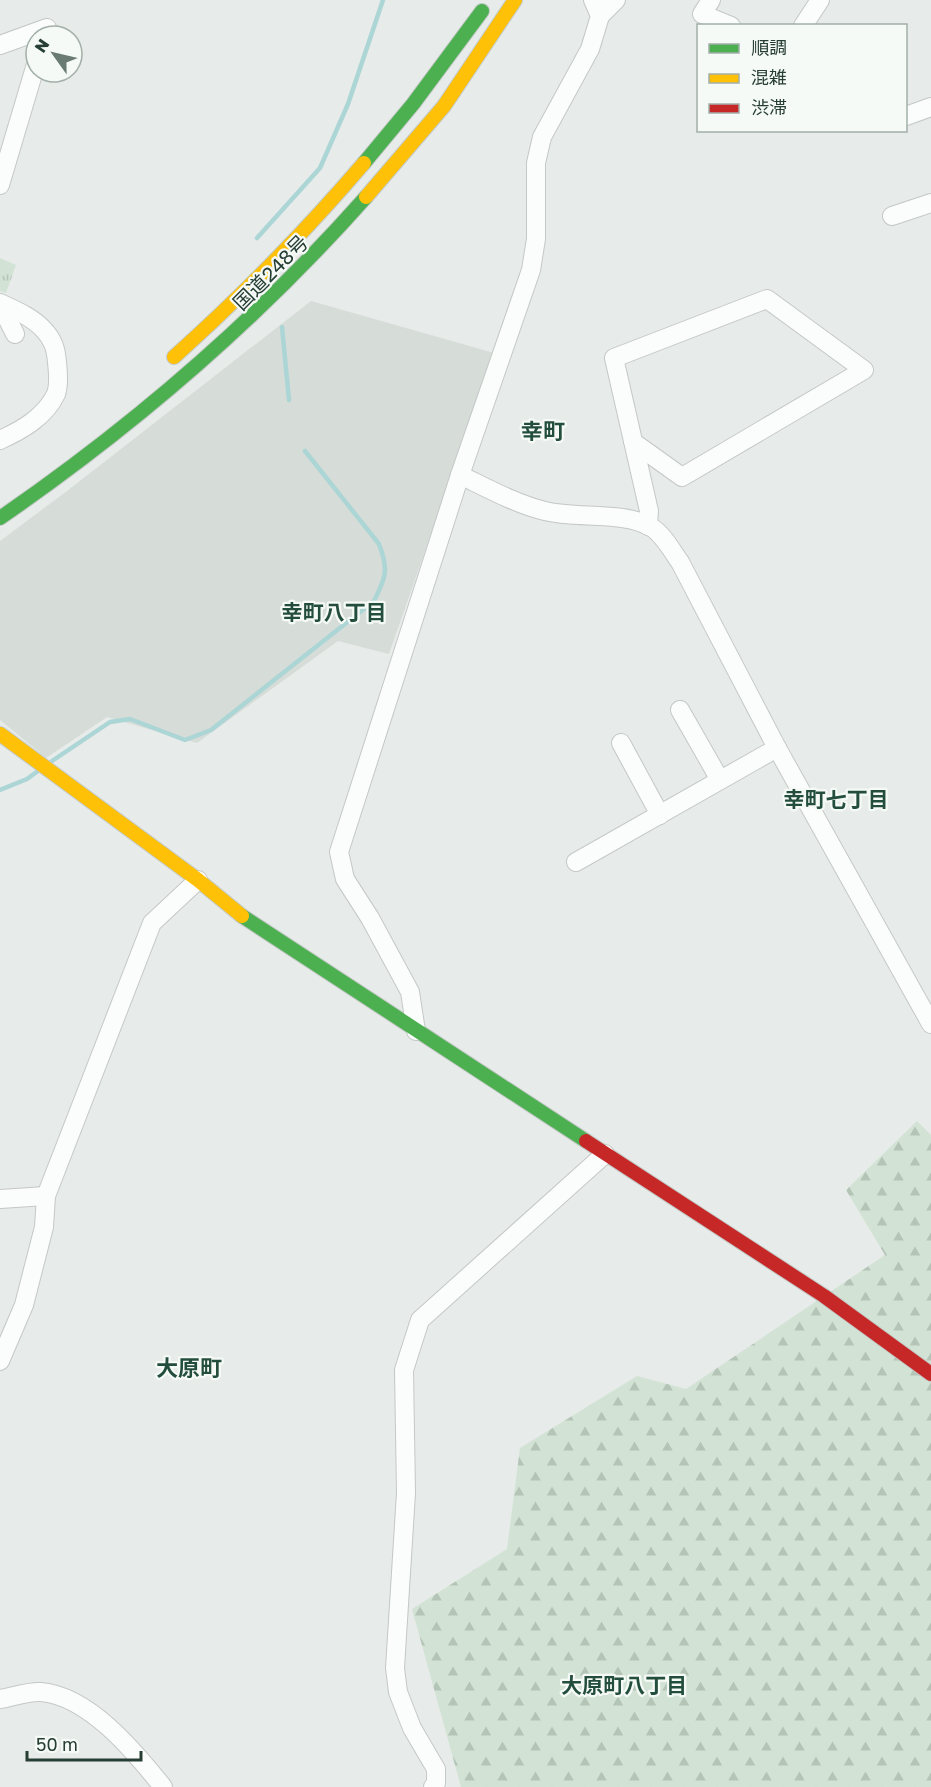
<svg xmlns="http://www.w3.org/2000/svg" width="931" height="1787" font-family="'Golos Text','Noto Sans JP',sans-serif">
  <defs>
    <pattern id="grass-tufts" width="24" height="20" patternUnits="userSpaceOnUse" patternTransform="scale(1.5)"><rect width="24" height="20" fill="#d2e3d5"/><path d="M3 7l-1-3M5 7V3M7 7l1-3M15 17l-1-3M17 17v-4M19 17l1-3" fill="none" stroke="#b4c4b7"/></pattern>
    <pattern id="forest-firs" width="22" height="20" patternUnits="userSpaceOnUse" patternTransform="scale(1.5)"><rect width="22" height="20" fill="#d2e3d5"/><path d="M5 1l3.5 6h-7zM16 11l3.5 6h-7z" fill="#b4c4b7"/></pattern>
  </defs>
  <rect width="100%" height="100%" fill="#e7ebe9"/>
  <polygon fill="#d6dcd8" points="311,301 494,353 389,654 338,641 197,743 107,717 46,758 0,720 0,541 67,491"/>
  <polygon fill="url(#grass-tufts)" points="0,258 16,265 6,293 0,291"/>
  <polygon fill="url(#forest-firs)" points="917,1121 931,1135 931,1787 461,1787 412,1609 507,1549 520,1448 637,1376 686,1389 885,1255 846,1190"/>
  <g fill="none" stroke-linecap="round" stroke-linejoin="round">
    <g stroke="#acd5d5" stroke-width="4.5">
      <polyline points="257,238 320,168 348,104 383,0"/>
      <polyline points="282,327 289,400"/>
      <path d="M52 761 110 722 130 719 185 740 211 730 374 601C386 577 389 570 379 544L305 451"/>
      <polyline points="0,790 27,779 38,771"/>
    </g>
    <g stroke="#c4c8c6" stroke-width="20">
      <g id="street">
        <polyline points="711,0 702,14 731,26"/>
        <polyline points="600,16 616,0"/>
        <polyline points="803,26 820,0"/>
        <polyline points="0,45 47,28 44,36"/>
        <polyline points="906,116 931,107"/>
        <polyline points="0,185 36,64"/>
        <polyline points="892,216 931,203"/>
        <path d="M0 303C15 310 32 317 43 329 53 339 56 349 57 362 58 371 59 386 56 394 45 417 22 430 0 440"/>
        <polyline points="0,304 15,334"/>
        <polyline points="633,442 682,477 864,370 767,299 614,358 649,511 648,526"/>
        <path d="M460 475C487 488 516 504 545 511 576 519 624 511 651 527 663 534 672 551 680 562L777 748 931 1024"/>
        <polyline points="680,710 720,780"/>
        <polyline points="621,743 660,815"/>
        <polyline points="576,862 777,748"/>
        <polyline points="416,1031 410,992 370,918 345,879 339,852 460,475 531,270 536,239 536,163 542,137 590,49 600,16 593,0"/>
        <polyline points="0,1199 46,1196"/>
        <polyline points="0,1361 24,1305 44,1227 46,1196 152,923 198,880"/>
        <path d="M0 1699C12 1697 29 1691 41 1692 89 1696 135 1752 163 1787"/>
        <polyline points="433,1787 436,1783 436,1769 412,1728 398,1692 395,1668 406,1493 404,1370 420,1320 605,1154"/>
      </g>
    </g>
    <g stroke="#c3c9c6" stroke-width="16">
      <g id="fast">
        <polyline points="364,163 413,104 482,11"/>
        <path d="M0 518C135 425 257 320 366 197"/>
        <polyline points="242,916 586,1141"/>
      </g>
    </g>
    <g stroke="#c3c9c6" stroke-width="16">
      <g id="slow">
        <polyline points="366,197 444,106 515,0"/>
        <path d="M174 357C242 296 305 232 364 163"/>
        <polyline points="0,734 198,880 242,916"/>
      </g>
    </g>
    <g stroke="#c3c9c6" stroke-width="16">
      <polyline id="jam" points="586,1141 824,1296 931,1374"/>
    </g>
    <use href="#street" stroke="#fbfcfc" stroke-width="18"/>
    <use href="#fast" stroke="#4caf50" stroke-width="14"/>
    <use href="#slow" stroke="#ffc107" stroke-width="14"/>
    <use href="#jam" stroke="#c62828" stroke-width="14"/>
  </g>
  <g text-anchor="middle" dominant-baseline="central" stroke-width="4.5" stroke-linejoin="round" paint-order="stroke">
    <g font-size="20" fill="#263e34" stroke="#f6faf7">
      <text transform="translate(270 272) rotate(-45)">国道248号</text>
    </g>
    <g font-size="21" font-weight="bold" fill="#234e3e" stroke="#f6faf7">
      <text x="334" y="612">幸町八丁目</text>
      <text x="836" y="799">幸町七丁目</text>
      <text x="624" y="1685">大原町八丁目</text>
    </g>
    <g font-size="22" font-weight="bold" fill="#234e3e" stroke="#f6faf7">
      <text x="543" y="430">幸町</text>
      <text x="189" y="1367">大原町</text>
    </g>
  </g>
  <rect x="697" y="24" width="210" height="108" fill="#f6faf7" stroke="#a3afa9" stroke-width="1.5"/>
  <rect x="709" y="44" width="30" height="9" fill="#4caf50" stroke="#a3afa9" stroke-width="1.5"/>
  <text x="751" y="54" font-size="18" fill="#263e34">順調</text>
  <rect x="709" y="74" width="30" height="9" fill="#ffc107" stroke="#a3afa9" stroke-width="1.5"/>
  <text x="751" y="84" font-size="18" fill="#263e34">混雑</text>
  <rect x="709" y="104" width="30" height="9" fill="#c62828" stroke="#a3afa9" stroke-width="1.5"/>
  <text x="751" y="114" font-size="18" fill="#263e34">渋滞</text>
  <g transform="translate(54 54) rotate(304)"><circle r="28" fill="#f6faf7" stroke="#a3afa9" stroke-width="1.5"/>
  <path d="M0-4.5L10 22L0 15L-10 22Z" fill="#6a7b73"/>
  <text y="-9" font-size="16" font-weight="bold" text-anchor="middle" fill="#263e34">N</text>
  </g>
  <path d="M27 1751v9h114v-9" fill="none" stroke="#263e34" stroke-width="3"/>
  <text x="36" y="1751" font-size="18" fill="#263e34" stroke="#f6faf7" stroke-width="4.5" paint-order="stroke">50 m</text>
</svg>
